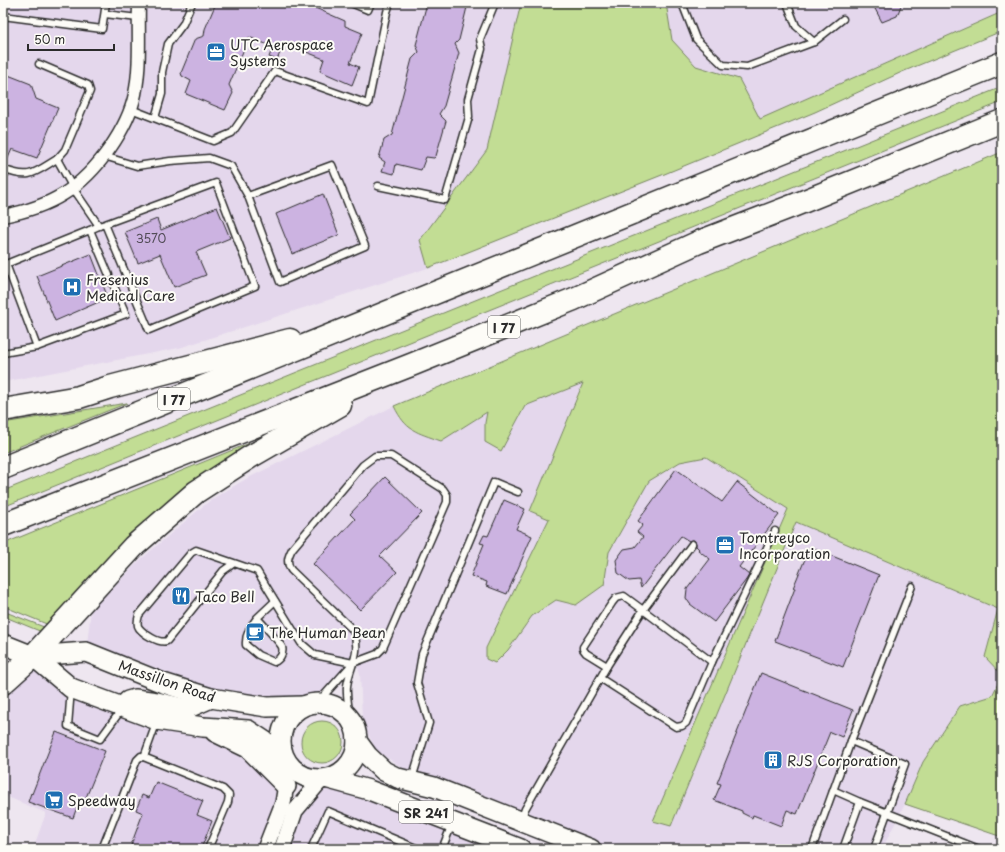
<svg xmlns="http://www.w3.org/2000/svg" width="1005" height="852" font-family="'Playpen Sans',sans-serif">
  <rect width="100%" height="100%" fill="#eee6f0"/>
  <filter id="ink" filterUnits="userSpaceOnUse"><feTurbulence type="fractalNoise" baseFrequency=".025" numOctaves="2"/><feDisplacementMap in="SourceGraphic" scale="8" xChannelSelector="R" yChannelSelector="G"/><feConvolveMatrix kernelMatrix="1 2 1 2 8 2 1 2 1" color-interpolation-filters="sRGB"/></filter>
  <g filter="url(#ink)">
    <g fill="#e4d7ec">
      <polygon points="3,3 1002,3 1002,12 428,268 179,348 3,382"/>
      <polygon points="583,382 530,511 549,518 486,648 486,659 508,650 532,616 556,600 576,605 604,585 609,552 649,481 680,462 706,457 788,509 653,821 671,826 796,522 998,609 985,657 1002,675 992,696 960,706 923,762 905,804 882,849 609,849 406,770 377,751 369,736 362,717 360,674 355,658 318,702 306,705 267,707 86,652 91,610 140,560 196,512 212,499 246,479 394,406 400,419 460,429 487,412 485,423 501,451 525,406"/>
      <polygon points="33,656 71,688 203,727 286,786 265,849 33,849 46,813 3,795 3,712 20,668"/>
      <polygon points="322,779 521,849 282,849 295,811"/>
    </g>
    <g fill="#c2dd94" stroke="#768460">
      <polygon points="521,3 666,3 672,40 696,66 739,79 760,119 1002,12 1002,31 902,72 815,112 662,175 428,268 420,240 487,150"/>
      <polygon points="1002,87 1002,102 3,507 3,491"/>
      <path d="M1002 152V837L905 804 923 762 960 706 992 696 1002 675 985 657 998 609 796 522 671 826 653 821 788 509 706 457 680 462 649 481 609 552 604 585 576 605 556 600 532 616 508 650 495 663 486 659V648L549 519 530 511 583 383 525 406 501 451 485 442V423L487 412 441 441C416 432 406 431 394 406Z"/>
      <polygon points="127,403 3,453 3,423"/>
      <polygon points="262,438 49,625 3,606 3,544"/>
      <polygon points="3,611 49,629 42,632 3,616"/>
      <circle cx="322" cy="742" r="21"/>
    </g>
    <g fill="#ccb3e1" stroke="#2b2b2b">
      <polygon points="216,3 304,3 345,21 345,26 362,33 350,63 359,67 352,85 320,71 324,59 284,43 277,60 269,57 273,47 249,37 229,85 233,93 225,110 186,94 191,81 182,76 181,73 195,39 204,36 205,29"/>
      <polygon points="427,3 468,3 459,40 455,44 459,53 444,106 439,114 446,121 436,156 434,158 426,157 421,170 396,164 394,174 382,171 385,162 379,158 384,140 392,135 412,59 419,52 416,45"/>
      <polygon points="872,3 902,3 897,16 882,22"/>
      <polygon points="3,73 31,84 36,99 58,108 37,158 12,149 5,165 3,165"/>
      <polygon points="323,194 339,235 292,254 276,214"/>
      <polygon points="217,207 230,238 196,252 206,275 174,287 160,254 138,263 125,232 157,219 161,230"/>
      <polygon points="91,254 108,298 55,321 37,276"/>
      <polygon points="676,469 722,502 737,482 779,515 739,567 749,575 746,580 714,622 690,604 686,598 687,589 710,559 698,550 699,549 696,546 696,543 694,540 691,540 689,541 681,536 641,588 639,580 629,581 618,573 616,560 624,549 635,547 643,537 637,532 643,525 638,521"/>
      <polygon points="385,477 422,513 380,556 397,572 360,610 313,564 355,519 350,514"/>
      <polygon points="504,500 525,509 516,529 532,536 507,594 486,586 487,582 471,576 484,544 480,543 484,535 488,536"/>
      <polygon points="810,547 879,575 843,667 775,641 795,588 793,588"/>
      <polygon points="761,673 853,710 842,737 830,732 797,814 787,810 781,826 753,815 752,818 742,813 742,811 714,800 721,784 717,783"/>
      <polygon points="56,732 105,751 85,800 80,799 73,818 28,802 31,793 32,794"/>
      <polygon points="156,782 203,801 197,815 212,821 201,849 141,849 131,845 143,813 136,810 142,795 149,798"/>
    </g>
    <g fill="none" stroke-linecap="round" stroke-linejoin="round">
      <g stroke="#2b2b2b" stroke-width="9">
        <g id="service">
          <polyline points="351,3 368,10 371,3"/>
          <polyline points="682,3 696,39 723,65 747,67 814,42 843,19"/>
          <polyline points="787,3 796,26 814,42"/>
          <polyline points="105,14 138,18"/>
          <polyline points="3,16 102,29 106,3"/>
          <polyline points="39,64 88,85 90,91 65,150 57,159 73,188 99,226 90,230"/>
          <polyline points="131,109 213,141 232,133 275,71 368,104 387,12 390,3"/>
          <polyline points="155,118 162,94 162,72 168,44 183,24 192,3"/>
          <polyline points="104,156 137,166 170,161 209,158 231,166 248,196 280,282 365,246 332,165 248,196"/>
          <path d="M3 169C30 180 34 173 57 159"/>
          <polyline points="378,186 445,200 469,117 468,99 482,49 480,39 495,3"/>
          <polyline points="99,226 105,224 149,330 255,286 216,183 105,224"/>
          <polyline points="6,264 90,230 109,275"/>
          <polyline points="37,347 126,314 113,284"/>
          <polyline points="3,353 37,347 6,264 3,264"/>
          <path d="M234 563 196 550 191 553 139 615C138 619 136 624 139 628 144 634 159 644 167 641L223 571 234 563 257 571 301 643 315 655 353 663"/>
          <path d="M257 618C251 626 245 634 246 645L258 655 274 662C279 660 284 654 282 647 280 643 262 623 257 618L275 601"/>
          <polyline points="712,662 775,531"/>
          <polyline points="607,666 586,653 583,649 583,647 612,603 616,598 624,596 643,610 692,544"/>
          <polyline points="71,689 68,726 100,739 122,709"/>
          <path d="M318 702 353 663 377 654 383 648 447 502V495L443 489 391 456H375L363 465 292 549C288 557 286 562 291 570L353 630C362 654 350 664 347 686 346 696 349 708 350 718"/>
          <polyline points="851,741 905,764 874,849"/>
          <polyline points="144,757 157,721"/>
          <polyline points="412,779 429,723 417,683 422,654 494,482 518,492"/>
          <polyline points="833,790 860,802"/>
          <polyline points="521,820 525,809 607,666 643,610 712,662 686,723 682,726 676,727 600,678"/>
          <polyline points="102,849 137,760 141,756 223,789 229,795 228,802 208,849"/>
          <polyline points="311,849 328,811 418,849"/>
          <polyline points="442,849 452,824"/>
          <polyline points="812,849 851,741 912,586"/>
          <polyline points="843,849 860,802 979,849"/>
        </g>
      </g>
      <g stroke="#2b2b2b" stroke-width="15">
        <path id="minor" d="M3 216C51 207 81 189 110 148 121 132 131 114 135 94 141 64 138 33 139 3"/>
      </g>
      <g stroke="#2b2b2b" stroke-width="18">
        <g id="tertiary">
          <polyline points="265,849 283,803 289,766"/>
          <polyline points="282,849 295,811 322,779"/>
        </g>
      </g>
      <g stroke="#2b2b2b" stroke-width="22">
        <g id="primary">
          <polyline points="3,644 33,656 71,688 157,720 203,727 248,730 266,742 284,759"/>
          <polyline points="33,656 86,652 163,683 211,698 267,707 303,706"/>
          <circle cx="319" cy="741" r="38"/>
          <polyline points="123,707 128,701 135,699 157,702 186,709 211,698"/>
          <polyline points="215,732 248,748 286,786"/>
          <polyline points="357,741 368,756 384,771 398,778 434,787 591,849"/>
          <polyline points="329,779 369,790 521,849"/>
        </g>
      </g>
      <g stroke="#2b2b2b" stroke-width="25">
        <g id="motorway">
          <polyline points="3,410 79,397 110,387 290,340"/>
          <polyline points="3,468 1002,63"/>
          <polyline points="3,525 411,365 574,299 699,242 795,205 1002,121"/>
          <polyline points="3,683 33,656 134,546 196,492 250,457 340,405"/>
        </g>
      </g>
      <use href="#service" stroke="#fdfcf7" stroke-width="6"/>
      <use href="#minor" stroke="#fdfcf7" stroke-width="12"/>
      <use href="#tertiary" stroke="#fdfcf7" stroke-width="15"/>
      <use href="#primary" stroke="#fdfcf7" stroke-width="19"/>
      <use href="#motorway" stroke="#fdfcf7" stroke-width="22"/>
    </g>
  </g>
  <defs>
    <g id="office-square" transform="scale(1)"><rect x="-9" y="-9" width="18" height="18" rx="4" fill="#1f6fb2" stroke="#fdfcf7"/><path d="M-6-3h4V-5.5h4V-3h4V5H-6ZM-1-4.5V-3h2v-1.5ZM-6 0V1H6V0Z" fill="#fff"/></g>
    <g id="hospital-square" transform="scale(1)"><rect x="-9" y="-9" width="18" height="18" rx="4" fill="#1f6fb2" stroke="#fdfcf7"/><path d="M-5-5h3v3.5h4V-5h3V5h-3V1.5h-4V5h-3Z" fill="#fff"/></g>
    <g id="restaurant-square" transform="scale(1)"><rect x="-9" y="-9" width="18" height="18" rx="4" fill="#1f6fb2" stroke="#fdfcf7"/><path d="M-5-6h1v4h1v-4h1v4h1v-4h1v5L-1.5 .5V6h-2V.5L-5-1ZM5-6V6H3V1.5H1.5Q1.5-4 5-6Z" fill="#fff"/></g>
    <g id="cafe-square" transform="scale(1)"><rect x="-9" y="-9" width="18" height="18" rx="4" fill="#1f6fb2" stroke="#fdfcf7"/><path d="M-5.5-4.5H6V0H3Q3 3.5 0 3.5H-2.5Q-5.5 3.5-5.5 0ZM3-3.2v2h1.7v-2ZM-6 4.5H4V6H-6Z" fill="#fff"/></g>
    <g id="building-square" transform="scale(1)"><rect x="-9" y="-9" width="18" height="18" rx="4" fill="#1f6fb2" stroke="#fdfcf7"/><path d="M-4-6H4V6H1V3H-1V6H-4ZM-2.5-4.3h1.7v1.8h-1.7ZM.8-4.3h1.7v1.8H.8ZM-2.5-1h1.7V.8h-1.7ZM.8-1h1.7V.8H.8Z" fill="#fff"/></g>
    <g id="supermarket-square" transform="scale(1)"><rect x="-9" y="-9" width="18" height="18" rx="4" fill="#1f6fb2" stroke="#fdfcf7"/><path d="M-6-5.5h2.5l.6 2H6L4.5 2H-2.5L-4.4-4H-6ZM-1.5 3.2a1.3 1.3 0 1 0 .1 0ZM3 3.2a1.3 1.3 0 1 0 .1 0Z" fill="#fff"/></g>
  </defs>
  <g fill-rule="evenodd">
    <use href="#office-square" x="216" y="52"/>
    <use href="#hospital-square" x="72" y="287"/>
    <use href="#office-square" x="725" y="545"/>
    <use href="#restaurant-square" x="181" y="596"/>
    <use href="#cafe-square" x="255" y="632"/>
    <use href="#building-square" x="773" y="760"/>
    <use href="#supermarket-square" x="54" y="800"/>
  </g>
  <g text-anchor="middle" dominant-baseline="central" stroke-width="4" stroke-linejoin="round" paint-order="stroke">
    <g font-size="12" fill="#534d58">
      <text x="151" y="238">3570</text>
    </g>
    <g fill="#fdfcf7" stroke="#6a6a68" stroke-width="1">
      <rect x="488" y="316" width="32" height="22" rx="3"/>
      <rect x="158" y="388" width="32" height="22" rx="3"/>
      <rect x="399" y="801" width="54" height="22" rx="3"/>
    </g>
    <g font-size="13" font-weight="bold" fill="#2b2b2b">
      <text x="504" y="327">I 77</text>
      <text x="174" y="399">I 77</text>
      <text x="426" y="812">SR 241</text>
    </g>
    <g font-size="14" fill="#2b2b2b" stroke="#fdfcf7" text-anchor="start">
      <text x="230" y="44">UTC Aerospace<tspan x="230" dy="16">Systems</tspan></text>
      <text x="86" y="279">Fresenius<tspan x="86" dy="16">Medical Care</tspan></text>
      <text x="739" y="537">Tomtreyco<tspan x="739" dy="16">Incorporation</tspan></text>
      <text x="195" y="596">Taco Bell</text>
      <text x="269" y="632">The Human Bean</text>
      <text x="787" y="760">RJS Corporation</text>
      <text x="68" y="800">Speedway</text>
    </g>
    <g font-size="14" fill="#2b2b2b" stroke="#fdfcf7">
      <text transform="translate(167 681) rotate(19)">Massillon Road</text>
    </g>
  </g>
  <rect width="1005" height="852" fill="none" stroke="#fdfcf7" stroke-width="16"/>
  <rect x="8" y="8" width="989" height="836" fill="none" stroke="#2b2b2b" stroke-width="1.5" filter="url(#ink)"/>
  <path d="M28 44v6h86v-6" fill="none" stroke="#2b2b2b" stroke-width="2"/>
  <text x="34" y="44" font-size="12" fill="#2b2b2b" stroke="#fdfcf7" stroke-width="3" paint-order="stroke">50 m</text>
</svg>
